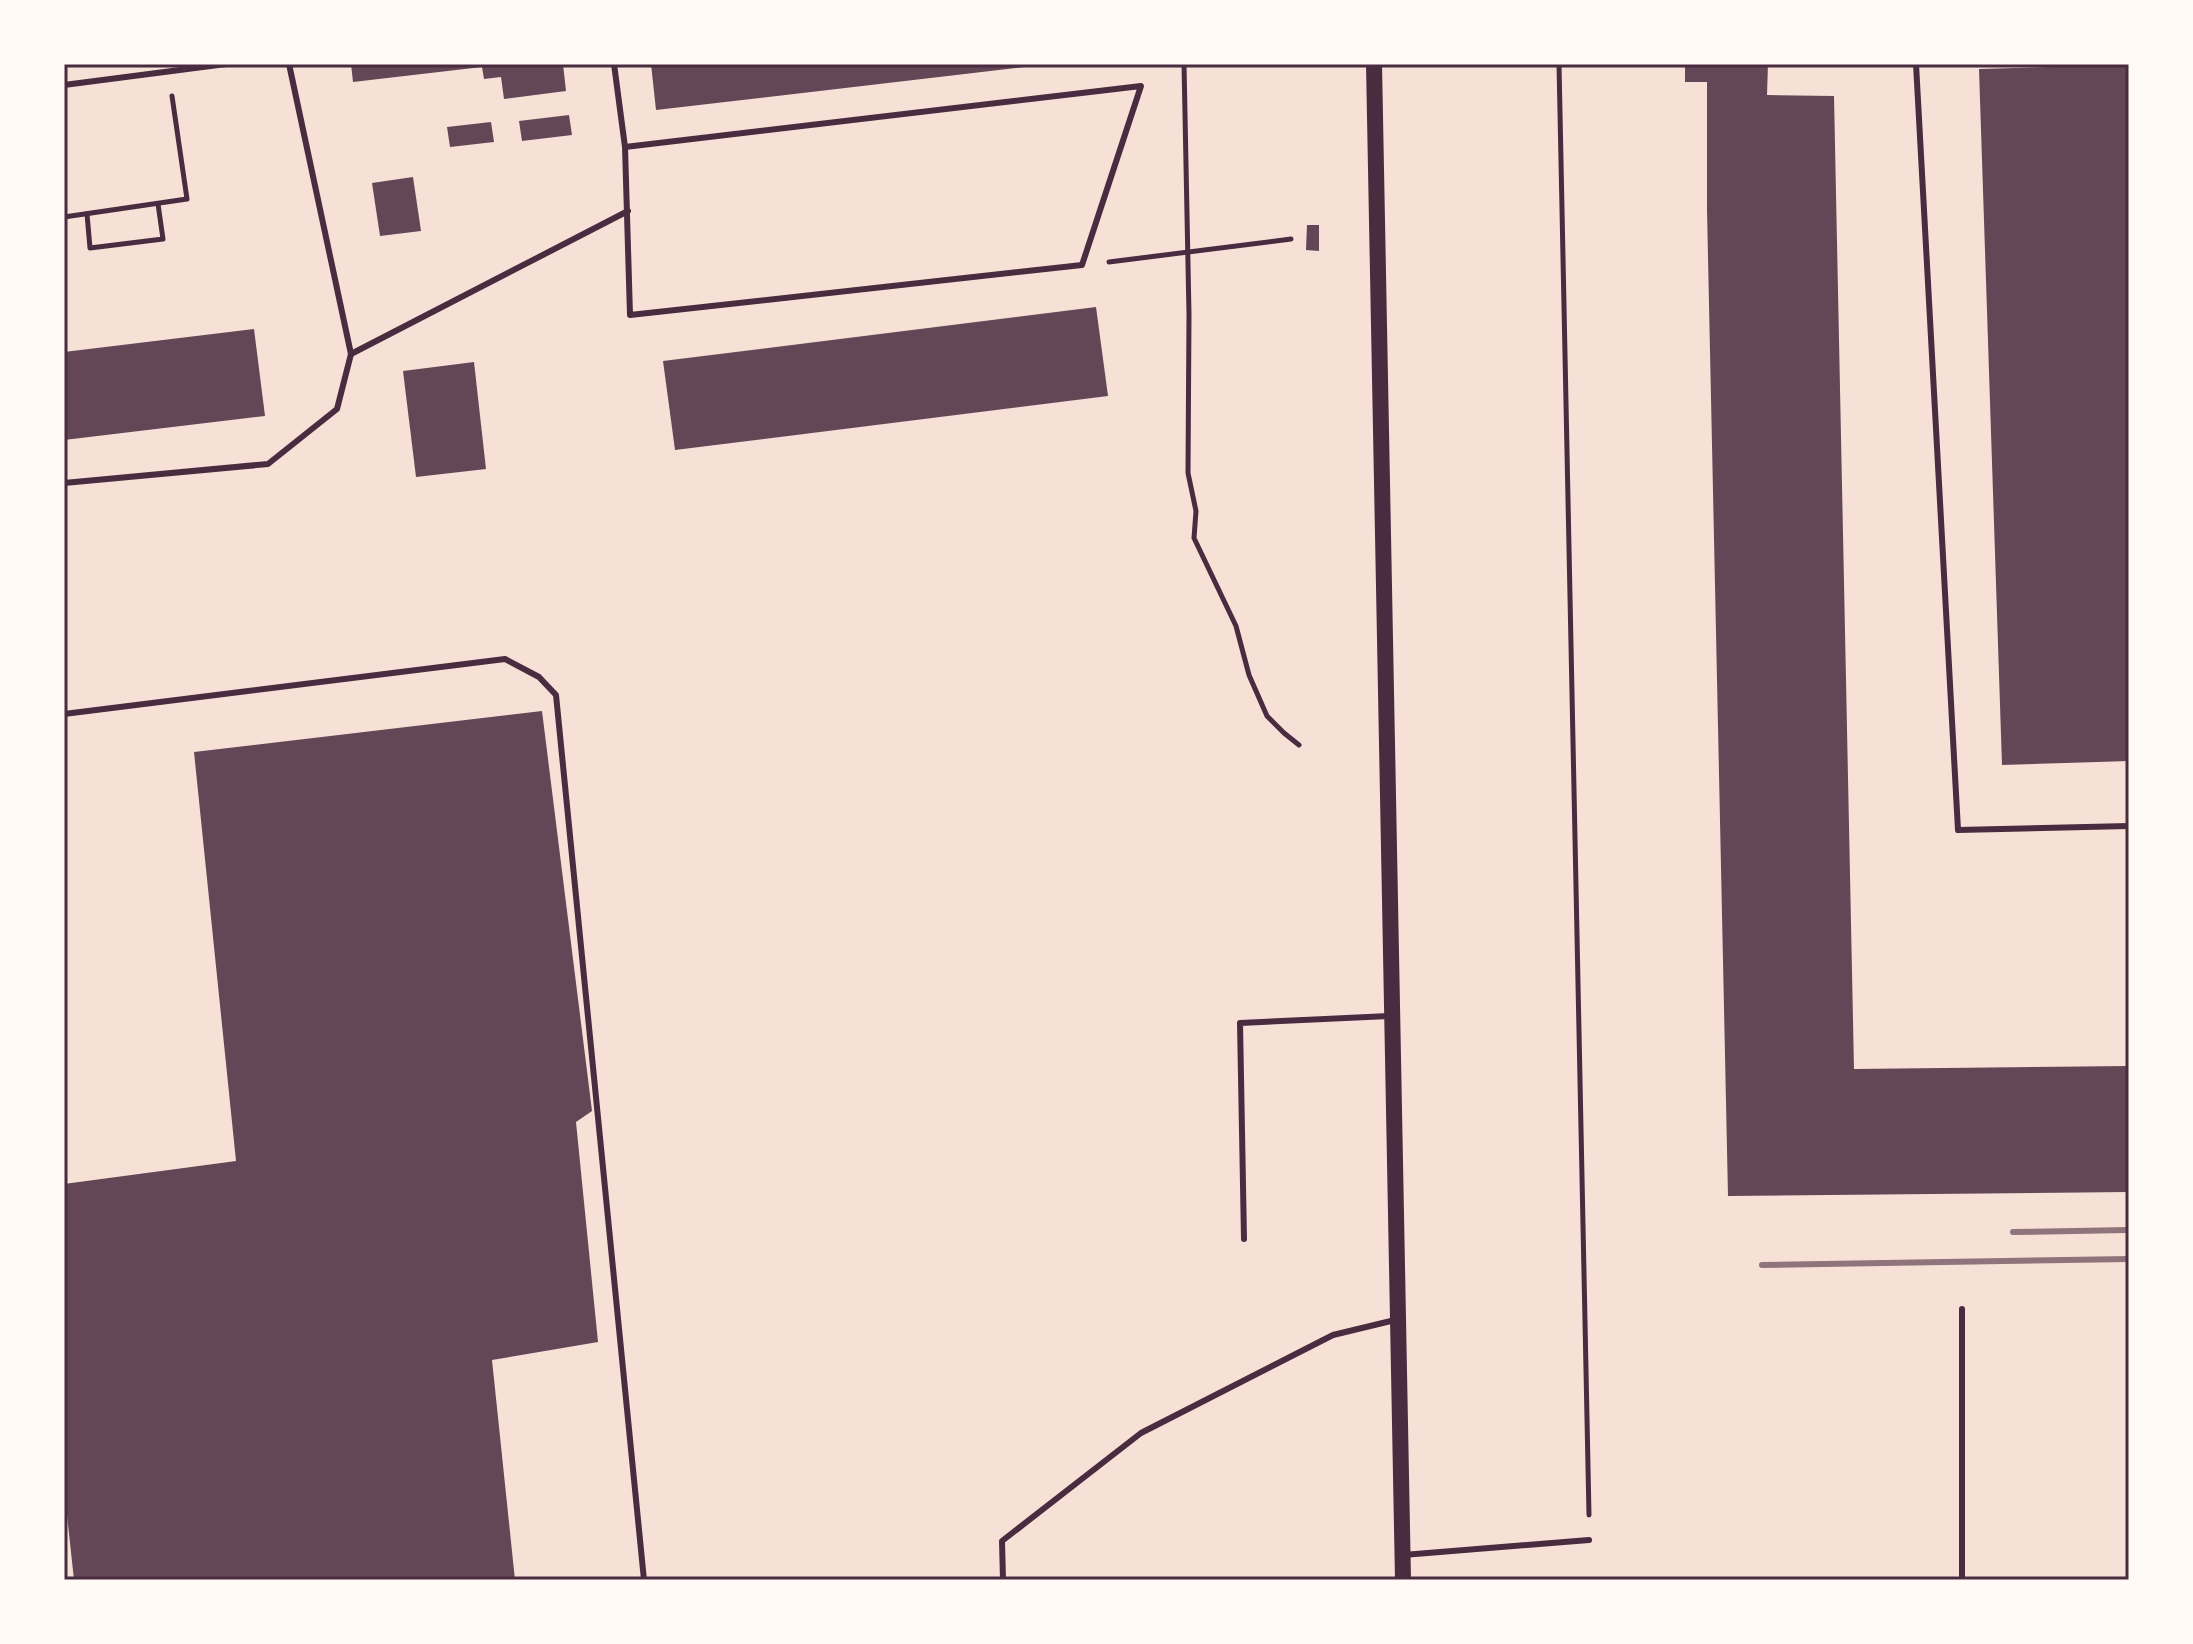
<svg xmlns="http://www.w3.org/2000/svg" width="2193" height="1644" font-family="'Source Sans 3',sans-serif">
  <rect width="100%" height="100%" fill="#f7e1d7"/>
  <g fill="#644757">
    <polygon points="351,64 563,64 566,91 504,99 501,77 484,79 482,67 353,82"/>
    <polygon points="651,64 1033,64 1033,66 656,110"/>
    <polygon points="1685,64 1768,64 1767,95 1834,96 1854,1069 2129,1066 2129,1192 1728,1196 1707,210 1707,82 1685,82"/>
    <polygon points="2129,65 2129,761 2002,765 1979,69"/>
    <polygon points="569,115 572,135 522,141 519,121"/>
    <polygon points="491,122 494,142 450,147 447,127"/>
    <polygon points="413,177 421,231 380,236 372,183"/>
    <polygon points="1307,225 1319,225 1319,251 1306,250"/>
    <polygon points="1096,307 1108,396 675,450 663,361"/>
    <polygon points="254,329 265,416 64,440 64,352"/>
    <polygon points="474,362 486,469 416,477 403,371"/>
    <polygon points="542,711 592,1111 576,1122 598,1342 492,1360 515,1580 74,1580 64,1487 64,1184 236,1161 194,752"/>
  </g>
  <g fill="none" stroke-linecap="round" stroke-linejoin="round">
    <g stroke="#4a2c40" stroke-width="5">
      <polyline points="1184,64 1189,314 1188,473 1196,511 1194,538 1236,626 1249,675 1267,716 1284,733 1299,745"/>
      <polyline points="1559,64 1589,1515"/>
      <polyline points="87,214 90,248 163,239 158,204"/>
      <polyline points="64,217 187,199 172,96"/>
      <polyline points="1109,262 1291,239"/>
    </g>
    <g stroke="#4a2c40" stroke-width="6">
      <polyline points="614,64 625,147 1141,86 1082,265 630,315 625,147"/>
      <polyline points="1916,64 1958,830 2129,826"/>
      <polyline points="64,85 226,64"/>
      <polyline points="351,354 628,211"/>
      <polyline points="64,483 268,464 337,409 351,354 289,64"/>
      <polyline points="64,714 505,659 539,677 556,695 644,1580"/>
      <polyline points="1244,1239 1240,1023 1389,1016"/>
      <polyline points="1962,1309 1962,1580"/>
      <polyline points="1403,1555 1589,1540"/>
      <polyline points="1003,1580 1002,1541 1141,1433 1333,1335 1395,1320"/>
    </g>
    <polyline stroke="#4a2c40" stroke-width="16" points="1374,64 1403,1580"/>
    <g stroke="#8f747c" stroke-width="6">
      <polyline points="2013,1232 2129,1230"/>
      <polyline points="1762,1265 2129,1259"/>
    </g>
  </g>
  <rect width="2193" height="1644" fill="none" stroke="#fffaf5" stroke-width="132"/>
  <rect x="66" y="66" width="2061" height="1512" fill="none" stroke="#4a2c40" stroke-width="3"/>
</svg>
